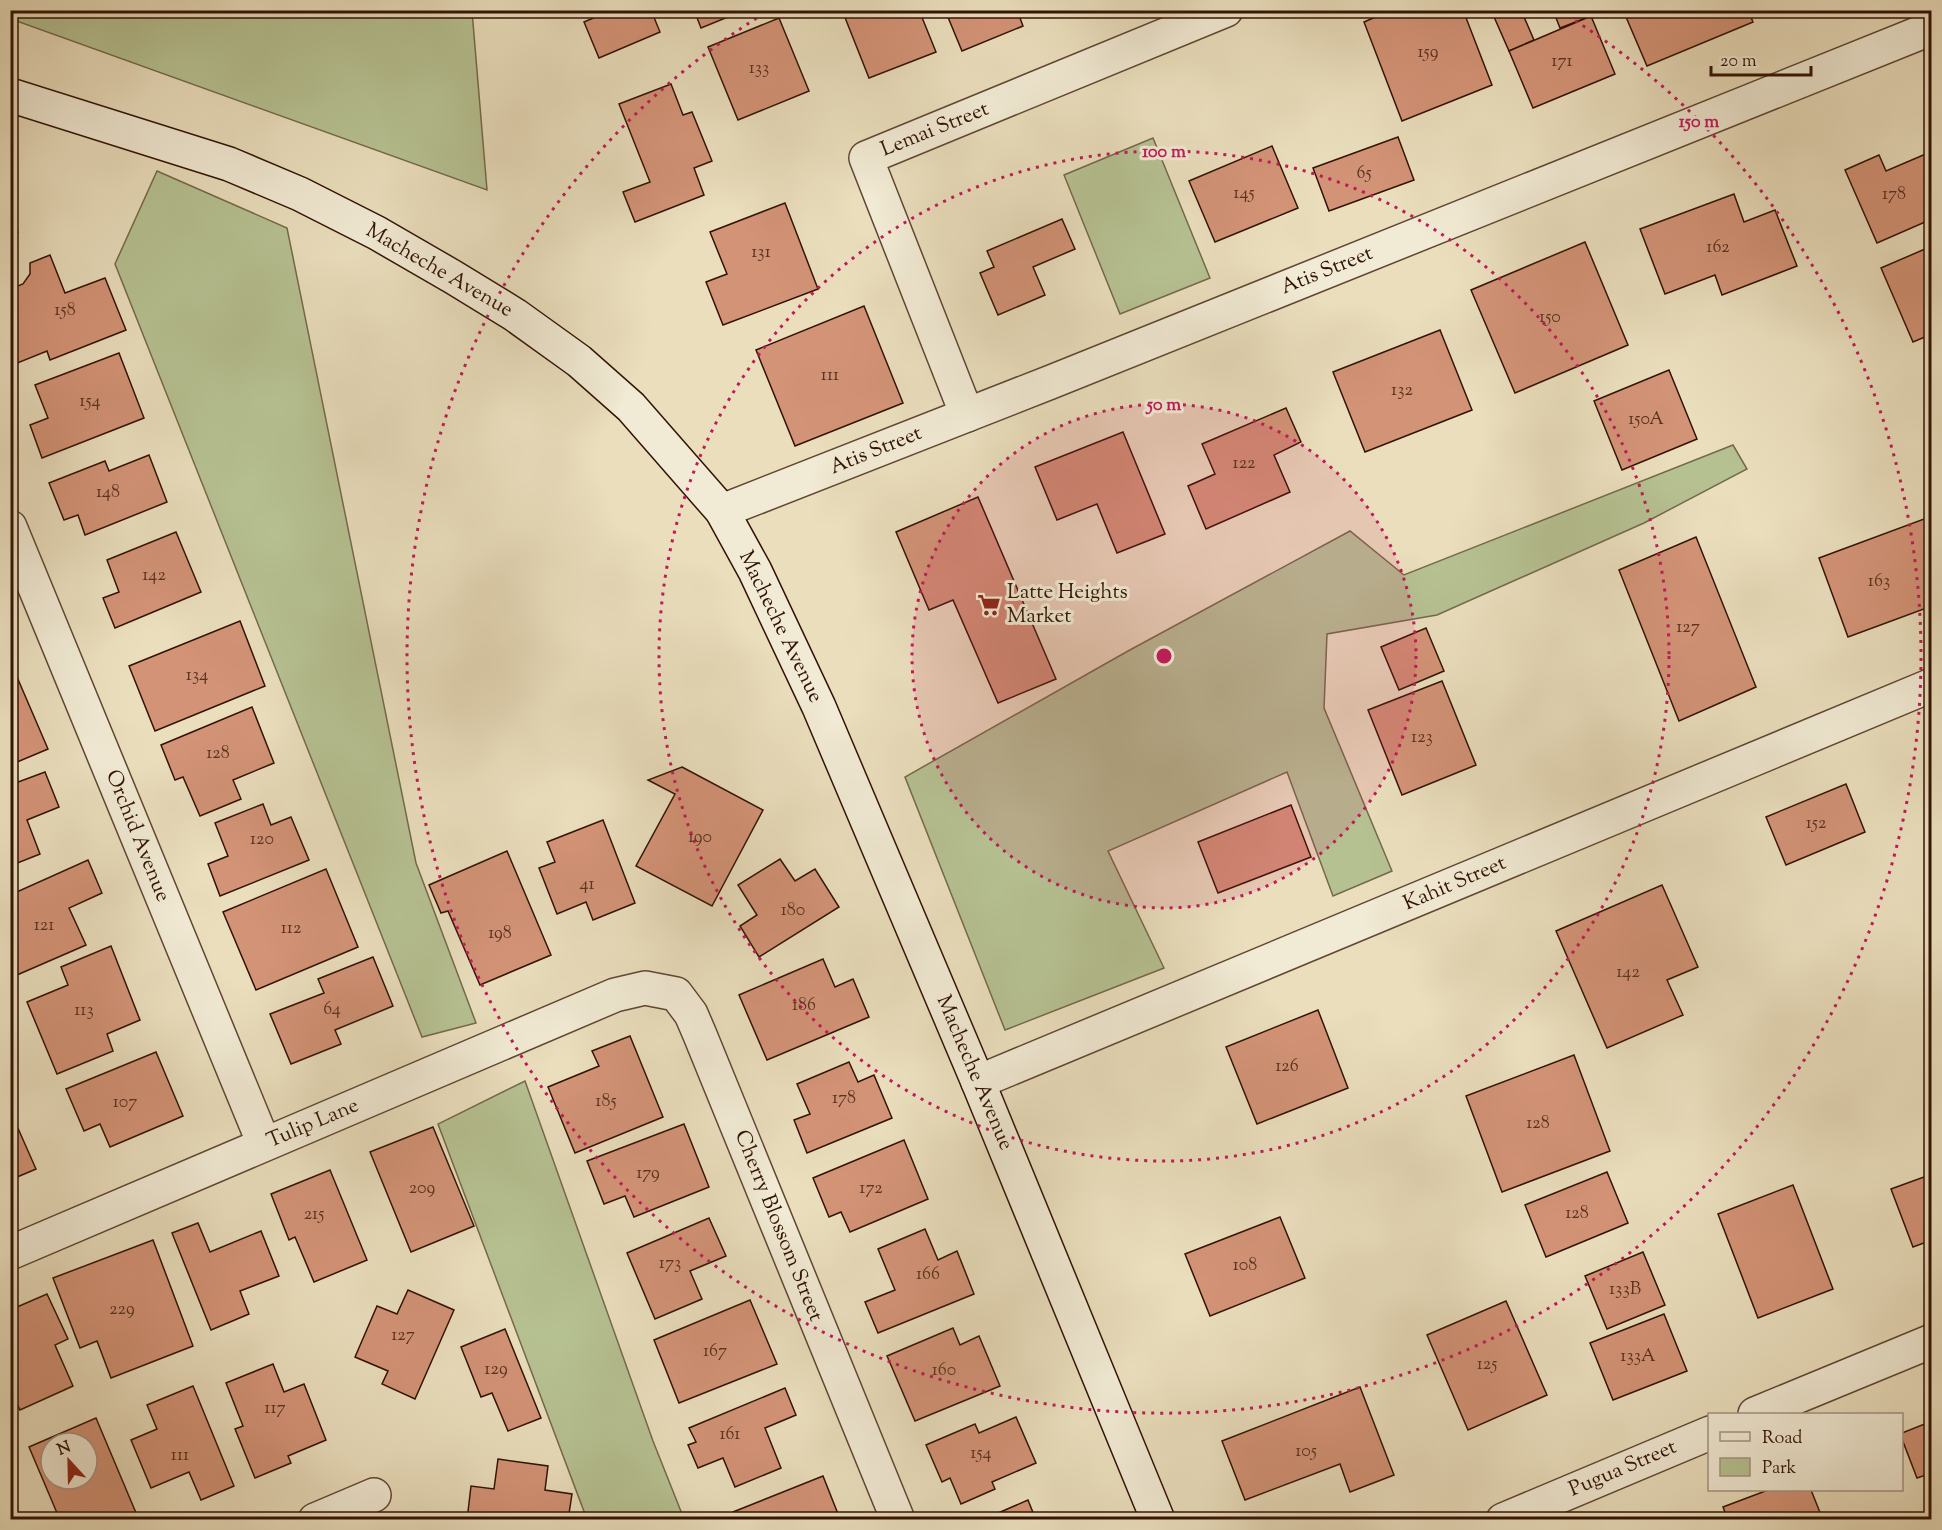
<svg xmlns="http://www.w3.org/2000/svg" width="1942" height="1530" font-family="'Sorts Mill Goudy',serif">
  <rect width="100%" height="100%" fill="#eadebd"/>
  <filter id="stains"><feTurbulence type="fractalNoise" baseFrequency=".00333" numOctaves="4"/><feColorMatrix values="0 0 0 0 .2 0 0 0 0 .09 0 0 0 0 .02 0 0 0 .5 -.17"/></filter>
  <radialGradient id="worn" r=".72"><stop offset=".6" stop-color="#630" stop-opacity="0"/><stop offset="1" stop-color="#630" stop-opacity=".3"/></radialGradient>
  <g fill="#b6c192" stroke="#746a4a" stroke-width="1.5">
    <polygon points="10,11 472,11 487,190 11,19"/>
    <polygon points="1153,138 1210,278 1120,314 1064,175"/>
    <polygon points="157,171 287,228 416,863 476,1023 422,1037 115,264"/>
    <polygon points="1733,445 1747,469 1644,523 1437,615 1327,634 1324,708 1392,871 1333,896 1287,772 1108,851 1164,968 1005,1030 905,777 1128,651 1350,531 1404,575"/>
    <polygon points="525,1081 653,1441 684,1519 589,1519 585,1514 438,1124"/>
  </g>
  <g fill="#d39377" stroke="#321303" stroke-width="1.5" fill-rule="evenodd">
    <polygon points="612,10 651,10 660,32 599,58 584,22"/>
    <polygon points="694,10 745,10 701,28"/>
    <polygon points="842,10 919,10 936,52 869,78"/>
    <polygon points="945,10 1017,10 1023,26 962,51"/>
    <polygon points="1392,10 1463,10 1492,85 1402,121 1364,22"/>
    <polygon points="1491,10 1521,10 1534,40 1509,51"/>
    <polygon points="1553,10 1589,10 1591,16 1560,28"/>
    <polygon points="1623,10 1748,10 1753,22 1647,66"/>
    <polygon points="1591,16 1615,74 1533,108 1509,51"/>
    <polygon points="779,18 809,91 738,120 708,47"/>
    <polygon points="671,84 683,115 692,112 712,161 694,168 704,195 635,222 623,192 650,182 619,104"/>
    <polygon points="1398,137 1414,180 1329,211 1313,168"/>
    <polygon points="1272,146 1298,208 1215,242 1189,181"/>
    <polygon points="1928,153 1932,162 1932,219 1877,243 1845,170 1879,155 1886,171"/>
    <polygon points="1734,194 1744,222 1775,210 1797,266 1722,295 1715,275 1665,294 1640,229"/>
    <polygon points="785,203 818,289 723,325 706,282 727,274 710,232"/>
    <polygon points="1062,219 1075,249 1033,267 1045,295 998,315 980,273 994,267 987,251"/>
    <polygon points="10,225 18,232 10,240"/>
    <polygon points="1585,242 1628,345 1515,393 1471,290"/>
    <polygon points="1932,246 1932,334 1913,342 1881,268"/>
    <polygon points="50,255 65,293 105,278 126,330 50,360 47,351 10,366 10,289 23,284 30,274 30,263"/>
    <polygon points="864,306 903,403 795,446 756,350"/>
    <polygon points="1440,330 1472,410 1365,452 1333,372"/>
    <polygon points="119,353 144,418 42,458 30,425 48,418 35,385"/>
    <polygon points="1669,370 1697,439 1622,470 1594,401"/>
    <polygon points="1286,408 1301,442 1274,455 1290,492 1206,529 1188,486 1215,474 1202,444"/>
    <polygon points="1123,432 1165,534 1117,553 1097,504 1057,520 1035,467"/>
    <polygon points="149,455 167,502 85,535 78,515 64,520 49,483 105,461 109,471"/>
    <polygon points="978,497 1056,679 998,703 953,600 929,610 896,532"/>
    <polygon points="1932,516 1932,606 1848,637 1819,558"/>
    <polygon points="176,532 201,592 115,628 103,598 119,592 107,560"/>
    <polygon points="1696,537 1756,687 1679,721 1619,570"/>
    <polygon points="240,621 265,686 155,731 129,666"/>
    <polygon points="1426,628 1444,671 1399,690 1381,647"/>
    <polygon points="14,670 48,749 10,765 10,671"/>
    <polygon points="1442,681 1476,765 1402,795 1368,710"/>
    <polygon points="252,707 274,763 233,780 241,799 200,816 183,777 175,780 161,745"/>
    <polygon points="682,767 763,810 712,906 636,866 675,794 648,780"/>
    <polygon points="45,772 59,807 27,820 40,854 10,866 10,785"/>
    <polygon points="1932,780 1932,797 1925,783"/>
    <polygon points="1846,784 1865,832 1786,865 1766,817"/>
    <polygon points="263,804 271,825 291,817 309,860 220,896 208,864 228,856 215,823"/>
    <polygon points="1291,805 1311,857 1218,893 1198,842"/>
    <polygon points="603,820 635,903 593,920 586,902 557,914 539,868 555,862 547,842"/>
    <polygon points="507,851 551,955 480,985 448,911 441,913 429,885"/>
    <polygon points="780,859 795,881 815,869 839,907 759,957 740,926 757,915 738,885"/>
    <polygon points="88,860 102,893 69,908 86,945 10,978 10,895"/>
    <polygon points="326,869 358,947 256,990 223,912"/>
    <polygon points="1662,885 1698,967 1667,980 1683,1015 1607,1048 1556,931"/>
    <polygon points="111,946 140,1020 107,1034 113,1051 57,1074 27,1002 68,985 61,967"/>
    <polygon points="373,957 393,1006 335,1030 341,1044 291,1064 270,1014 324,993 318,979"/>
    <polygon points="823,959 835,987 853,979 869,1017 767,1060 739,995"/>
    <polygon points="1318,1010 1348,1088 1257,1124 1226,1047"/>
    <polygon points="630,1036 663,1117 575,1153 548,1087 599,1066 592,1051"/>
    <polygon points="156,1052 183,1116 110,1147 100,1124 84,1131 66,1089"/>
    <polygon points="1574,1055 1610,1151 1502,1192 1466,1096"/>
    <polygon points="849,1062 858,1082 874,1075 892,1118 807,1153 794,1120 810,1114 797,1084"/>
    <polygon points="13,1117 36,1169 10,1180 10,1118"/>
    <polygon points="684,1124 709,1187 634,1217 625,1196 604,1204 587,1161"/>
    <polygon points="433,1127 474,1226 411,1252 370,1152"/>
    <polygon points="904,1140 928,1199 850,1232 841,1212 829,1217 813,1178"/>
    <polygon points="330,1170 367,1260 314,1282 295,1237 289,1240 271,1194"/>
    <polygon points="1607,1172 1628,1223 1546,1257 1525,1205"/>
    <polygon points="1932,1174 1932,1240 1913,1247 1891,1189"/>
    <polygon points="1793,1185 1833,1289 1758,1318 1718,1214"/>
    <polygon points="1280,1217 1305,1278 1210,1316 1185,1254"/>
    <polygon points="709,1218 726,1256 690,1271 702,1299 655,1319 627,1253"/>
    <polygon points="198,1223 210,1252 261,1231 279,1276 240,1291 249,1314 211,1330 172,1233"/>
    <polygon points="925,1229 938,1260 957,1251 974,1294 878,1333 865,1302 895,1290 878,1249"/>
    <polygon points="153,1240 193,1346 111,1378 97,1341 80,1348 53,1278"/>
    <polygon points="1643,1252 1665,1305 1607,1329 1585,1276"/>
    <polygon points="408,1290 454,1310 415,1399 382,1384 388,1371 355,1357 377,1306 397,1314"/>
    <polygon points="47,1294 68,1339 55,1345 73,1386 20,1410 10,1389 10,1310"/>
    <polygon points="750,1300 777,1364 679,1403 654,1340"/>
    <polygon points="1506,1301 1547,1395 1468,1430 1427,1335"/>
    <polygon points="1664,1314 1687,1371 1613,1400 1590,1343"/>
    <polygon points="953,1328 960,1345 979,1336 1000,1386 915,1421 887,1356"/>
    <polygon points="505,1329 541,1418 508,1431 492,1393 481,1397 461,1347"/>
    <polygon points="273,1364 284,1392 304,1384 326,1440 288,1456 291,1463 255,1478 235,1429 243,1426 226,1383"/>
    <polygon points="193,1386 234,1486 201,1500 189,1472 151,1488 131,1440 157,1429 147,1405"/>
    <polygon points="1360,1387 1394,1475 1350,1492 1340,1464 1245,1500 1222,1441"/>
    <polygon points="785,1388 796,1415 765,1428 781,1468 735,1487 723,1458 698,1468 688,1445 696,1442 689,1428"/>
    <polygon points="1016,1417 1036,1463 992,1482 995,1489 961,1504 950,1478 942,1482 926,1445 975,1424 979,1433"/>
    <path d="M96 1418 139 1520H60L29 1447ZM51 1443H87V1479H51Z"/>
    <polygon points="1932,1421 1932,1473 1917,1478 1902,1439 1902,1433"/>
    <polygon points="498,1459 548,1466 545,1490 572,1494 568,1520 467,1520 471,1486 494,1489"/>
    <polygon points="823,1476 838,1514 826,1520 736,1520 733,1512"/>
    <polygon points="1768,1490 1811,1490 1823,1520 1728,1520 1723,1507"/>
    <polygon points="1028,1500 1036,1520 982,1520"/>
  </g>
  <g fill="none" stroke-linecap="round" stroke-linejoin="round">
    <g stroke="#604632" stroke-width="36">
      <g id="minor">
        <polyline points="967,415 866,158 1226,10"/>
        <polyline points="722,511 1051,382 1932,28"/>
        <polyline points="10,527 264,1144"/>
        <polyline points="978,1082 1932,685"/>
        <polyline points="10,1253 615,995 645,988 676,994 691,1014 700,1035 898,1520"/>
        <polyline points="1755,1414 1932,1341"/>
        <polyline points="315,1520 374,1495"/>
        <polyline points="1503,1520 1710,1433"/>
      </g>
    </g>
    <g stroke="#321303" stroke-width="36">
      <polyline id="secondary" points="10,95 229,164 300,194 377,233 453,277 515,315 579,361 631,407 722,511 755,571 819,707 978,1082 1158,1520"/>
    </g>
    <use href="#minor" stroke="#f1ead4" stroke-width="33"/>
    <use href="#secondary" stroke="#f1ead4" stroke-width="33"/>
  </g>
  <circle cx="1164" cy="656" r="252" fill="#c2185b" fill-opacity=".12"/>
  <g fill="none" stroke="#c2185b" stroke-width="3" stroke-dasharray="3 6">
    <circle cx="1164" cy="656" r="252"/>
    <circle cx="1164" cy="656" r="505"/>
    <path d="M1560 11A757 757 0 1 1 768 11"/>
  </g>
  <defs>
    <g id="supermarket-bare" transform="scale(1.8)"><path d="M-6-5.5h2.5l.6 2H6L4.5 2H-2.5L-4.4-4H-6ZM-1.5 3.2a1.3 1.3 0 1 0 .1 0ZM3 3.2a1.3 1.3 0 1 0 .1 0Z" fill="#8f2418" stroke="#f1ead4" stroke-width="2.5" paint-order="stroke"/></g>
  </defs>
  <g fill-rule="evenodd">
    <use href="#supermarket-bare" x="989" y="605"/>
  </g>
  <g text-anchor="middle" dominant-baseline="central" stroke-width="6" stroke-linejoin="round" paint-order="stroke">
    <g font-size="18" fill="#5a3320">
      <text x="1428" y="53">159</text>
      <text x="1562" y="62">171</text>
      <text x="759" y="69">133</text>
      <text x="1364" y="174">65</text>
      <text x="1244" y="194">145</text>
      <text x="1894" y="195">178</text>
      <text x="1718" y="248">162</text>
      <text x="761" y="253">131</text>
      <text x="65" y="311">158</text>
      <text x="1550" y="318">150</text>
      <text x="830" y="376">111</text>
      <text x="1402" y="391">132</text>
      <text x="90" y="402">154</text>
      <text x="1646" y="420">150A</text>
      <text x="1244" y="464">122</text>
      <text x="108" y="493">148</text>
      <text x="154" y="576">142</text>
      <text x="1879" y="582">163</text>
      <text x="1688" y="628">127</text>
      <text x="197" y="676">134</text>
      <text x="1422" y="738">123</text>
      <text x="218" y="754">128</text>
      <text x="1816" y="824">152</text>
      <text x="700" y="838">190</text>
      <text x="262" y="840">120</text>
      <text x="587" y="885">41</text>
      <text x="793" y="911">180</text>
      <text x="44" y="926">121</text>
      <text x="291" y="929">112</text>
      <text x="500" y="934">198</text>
      <text x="1628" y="973">142</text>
      <text x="804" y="1006">186</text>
      <text x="332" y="1010">64</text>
      <text x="84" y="1011">113</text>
      <text x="1287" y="1067">126</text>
      <text x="844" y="1099">178</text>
      <text x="606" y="1102">185</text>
      <text x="125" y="1103">107</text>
      <text x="1538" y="1124">128</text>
      <text x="648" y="1174">179</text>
      <text x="422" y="1189">209</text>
      <text x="871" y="1189">172</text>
      <text x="1577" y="1214">128</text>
      <text x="314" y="1215">215</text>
      <text x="670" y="1264">173</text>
      <text x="1245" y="1266">108</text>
      <text x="928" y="1275">166</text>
      <text x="1625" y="1290">133B</text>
      <text x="122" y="1310">229</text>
      <text x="403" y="1336">127</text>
      <text x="715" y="1352">167</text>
      <text x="1638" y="1357">133A</text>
      <text x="1487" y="1365">125</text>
      <text x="496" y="1370">129</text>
      <text x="944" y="1371">160</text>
      <text x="275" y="1409">117</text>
      <text x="730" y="1435">161</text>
      <text x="1306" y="1452">105</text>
      <text x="981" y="1454">154</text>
      <text x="180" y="1456">111</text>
    </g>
    <g font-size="21" fill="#321303" stroke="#f1ead4">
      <text transform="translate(935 130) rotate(-22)">Lemai Street</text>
      <text transform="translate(439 271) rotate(30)">Macheche Avenue</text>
      <text transform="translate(1327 271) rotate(-22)">Atis Street</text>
      <text transform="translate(876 451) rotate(-22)">Atis Street</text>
      <text transform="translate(780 627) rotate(64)">Macheche Avenue</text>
      <text transform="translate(137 836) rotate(68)">Orchid Avenue</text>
      <text transform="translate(1455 884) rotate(-23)">Kahit Street</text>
      <text transform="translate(974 1073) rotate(67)">Macheche Avenue</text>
      <text transform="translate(313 1124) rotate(-23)">Tulip Lane</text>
      <text transform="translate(778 1226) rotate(68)">Cherry Blossom Street</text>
      <text transform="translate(1623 1469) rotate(-23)">Pugua Street</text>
    </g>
    <g font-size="21" fill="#321303" stroke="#f1ead4" text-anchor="start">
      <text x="1007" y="593">Latte Heights<tspan x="1007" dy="24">Market</tspan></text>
    </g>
  </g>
  <circle cx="1164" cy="656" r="9" fill="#c2185b" stroke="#f1ead4" stroke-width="3"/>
  <g font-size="18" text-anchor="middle" font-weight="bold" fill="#c2185b" stroke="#f1ead4" stroke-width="6" stroke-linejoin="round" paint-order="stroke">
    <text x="1699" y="127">150 m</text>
    <text x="1164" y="157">100 m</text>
    <text x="1164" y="410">50 m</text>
  </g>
  <rect width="1942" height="1530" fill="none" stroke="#eadebd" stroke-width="36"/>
  <rect x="12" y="12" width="1918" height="1506" fill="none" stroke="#321303" stroke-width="3"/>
  <rect x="18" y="18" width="1906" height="1494" fill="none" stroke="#321303" stroke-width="1.5"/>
  <rect x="1708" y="1413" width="195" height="78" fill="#f1ead4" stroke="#a59480" stroke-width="1.5"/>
  <rect x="1720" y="1432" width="30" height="9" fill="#f1ead4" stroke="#a59480" stroke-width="1.5"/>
  <text x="1762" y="1443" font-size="18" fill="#321303">Road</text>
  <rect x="1720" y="1458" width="30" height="18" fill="#b6c192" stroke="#a59480" stroke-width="1.5"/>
  <text x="1762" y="1473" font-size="18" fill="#321303">Park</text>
  <g transform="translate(69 1461) rotate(338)"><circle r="28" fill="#f1ead4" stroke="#a59480" stroke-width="1.5"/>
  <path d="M0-4.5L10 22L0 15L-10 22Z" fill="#8f2418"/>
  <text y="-9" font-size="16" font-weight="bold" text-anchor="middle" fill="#321303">N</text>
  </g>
  <path d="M1711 66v9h100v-9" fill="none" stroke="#321303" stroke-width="3"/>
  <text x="1720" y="66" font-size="18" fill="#321303" stroke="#f1ead4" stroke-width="4.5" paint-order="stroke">20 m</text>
  <rect width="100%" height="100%" filter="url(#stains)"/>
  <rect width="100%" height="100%" fill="url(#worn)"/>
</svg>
